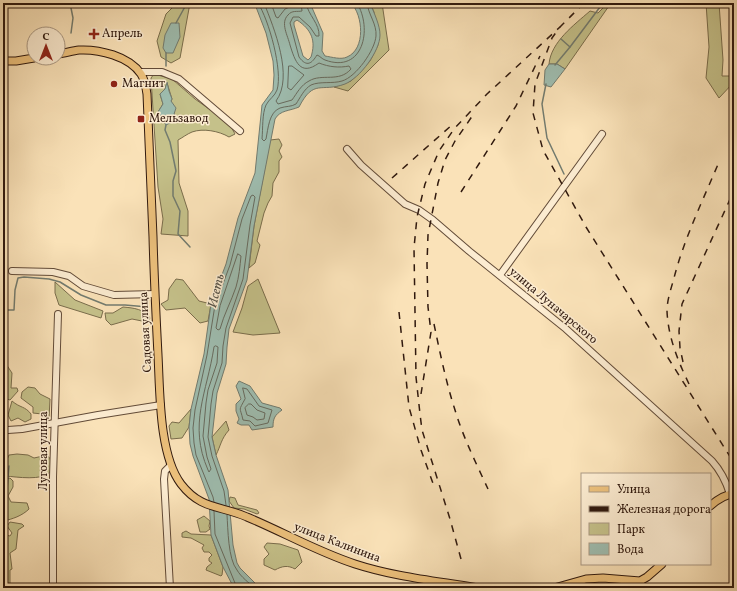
<svg xmlns="http://www.w3.org/2000/svg" width="737" height="591" font-family="Vollkorn,serif">
  <rect width="100%" height="100%" fill="#fae2b8"/>
  <filter id="stains"><feTurbulence type="fractalNoise" baseFrequency=".005" numOctaves="4"/><feColorMatrix values="0 0 0 0 .2 0 0 0 0 .09 0 0 0 0 .02 0 0 0 .5 -.17"/></filter>
  <radialGradient id="worn" r=".72"><stop offset=".6" stop-color="#630" stop-opacity="0"/><stop offset="1" stop-color="#630" stop-opacity=".3"/></radialGradient>
  <g fill="#c5c18a" stroke="#7a6d4c" fill-rule="evenodd">
    <polygon points="177,3 190,3 180,58 171,63 161,57 157,41 166,14"/>
    <polygon points="370,3 382,3 389,50 348,91 334,87 351,81 370,61 378,45 374,12"/>
    <path d="M608 3H611L565 69 557 64H549C551 42 574 25 590 11L598 13Z"/>
    <polygon points="706,3 719,3 723,60 722,76 734,76 734,82 719,98 706,78 709,47"/>
    <path d="M154 74 172 79 195 99 229 123 235 134 229 137C219 131 203 128 192 132 187 134 182 138 178 140L179 183 188 211V236L161 234 163 219 158 187 151 78ZM167 83 172 99 171 101 174 114 170 119 158 112 163 104 160 94 165 89Z"/>
    <polygon points="279,139 282,145 279,151 282,157 279,161 279,172 273,183 272,196 268,203 264,213 257,241 260,245 255,263 249,268 254,226 270,140"/>
    <polygon points="176,279 183,280 199,301 211,304 208,321 200,323 185,308 166,310 161,304 168,300 169,289"/>
    <polygon points="258,279 280,333 253,335 233,332 242,308 248,286"/>
    <polygon points="55,282 75,300 103,311 101,318 59,305 55,293"/>
    <path d="M123 307C134 308 144 309 150 318L147 322 132 319 111 325 106 320 105 313H113Z"/>
    <polygon points="3,364 6,364 12,373 11,388 17,388 18,391 10,400 7,399 6,390 3,433"/>
    <polygon points="28,387 35,388 40,394 50,399 49,419 46,419 42,414 33,413 33,407 21,398 22,392"/>
    <path d="M12 401C20 408 25 406 31 414V419L25 422 18 418 11 421 8 415Z"/>
    <polygon points="191,409 189,427 182,438 171,439 169,426 172,422 179,423"/>
    <path d="M226 421 229 430C221 439 221 445 216 455L212 437Z"/>
    <path d="M17 454 28 455 34 458 43 456 49 457 52 463C52 466 52 469 50 472 43 481 16 477 6 476V462L9 455Z"/>
    <path d="M10 478 13 481V487L8 496 11 502 27 503 29 509C22 516 12 519 4 521V487L7 479Z"/>
    <polygon points="230,497 235,498 238,505 257,510 259,513 257,514 244,509 234,508 229,501"/>
    <polygon points="204,516 210,521 209,526 210,529 206,532 200,532 197,520"/>
    <polygon points="10,522 22,524 24,526 18,530 16,549 10,553 12,569 10,570 10,588 3,588 3,526 6,528 6,535 10,536 12,533 7,526"/>
    <polygon points="186,531 191,534 211,535 223,567 222,575 221,576 206,570 207,567 212,563 209,561 209,558 212,555 209,552 204,552 202,548 204,545 191,538 182,537 182,533"/>
    <path d="M267 543 280 544 298 550 302 562 295 569C288 565 282 566 275 570L264 565V559L269 554 264 547Z"/>
  </g>
  <g fill="#9ebdb0" stroke="#727b6f" fill-rule="evenodd">
    <path d="M253 3H296L298 5 299 3H310L323 33 322 51 325 56C332 57 341 60 347 57 366 49 363 15 351 3H370C374 13 380 25 380 35 380 51 360 78 345 84 321 93 314 78 299 107 290 111 280 110 275 119L254 226 247 280 229 329 227 347 226 364 217 393 212 437 216 455 228 490 233 545 237 563 240 568 257 585 266 588H234L223 567 211 535 209 499 193 456 190 444 189 427 191 409 204 354 211 304 226 264 238 218 255 173 262 105 273 90 274 75 273 61 266 33 256 7ZM297 20C312 30 316 41 311 57L308 60 303 56 294 25V22Z"/>
    <polygon points="171,23 179,23 180,37 173,53 166,53 163,48 165,35"/>
    <polygon points="549,64 557,64 565,69 551,87 544,85 545,70"/>
    <polygon points="167,82 169,91 172,99 171,101 176,108 174,114 177,117 170,119 170,123 166,125 158,112 163,104 160,94 165,89"/>
    <path d="M239 381 250 386 262 403 280 408 282 410C275 415 273 418 273 427L252 430 249 425H241L237 423 239 419 236 411V404L241 399 236 386Z"/>
  </g>
  <g fill="none" stroke-linecap="round" stroke-linejoin="round">
    <g stroke="#676b5f" stroke-width="1">
      <path d="M258 3C269 20 283 71 277 90 275 96 269 99 266 105 262 114 263 128 262 139L264 141 266 139C268 129 269 112 280 108 286 106 291 107 296 104 300 98 304 89 311 85 320 81 332 84 342 81 356 77 375 50 376 36 377 24 368 14 367 3"/>
      <path d="M264 3C274 28 294 77 276 101L278 104 292 100C297 93 301 85 309 81 322 73 339 83 351 69L349 66C339 68 329 67 319 63 300 77 295 61 290 45 288 36 280 23 288 15 292 10 297 12 302 11L301 3"/>
      <polyline points="271,3 276,17 278,18 285,9 294,5 295,3"/>
      <path d="M306 3C308 15 320 24 319 36H316L310 27 299 17H293L290 23 299 57C307 68 312 63 317 55 320 56 322 59 325 60 363 74 373 29 357 3"/>
      <polygon points="289,66 292,66 304,75 291,90 288,88"/>
      <path d="M238 254 241 256C240 266 239 277 236 287 231 302 224 314 220 329L218 330 216 328 220 306Z"/>
      <path d="M216 346 218 347 217 363 208 390 206 403 203 436 207 457 211 469 209 472 208 470C188 424 207 393 214 347Z"/>
      <path d="M243 388 247 389 259 406 272 410 268 423 255 426 250 421 243 420C240 406 238 412 245 399Z"/>
      <polygon points="249,404 251,404 257,410 265,413 264,419 257,420 253,417 247,415 245,408"/>
      <polyline points="214,502 213,497 196,455 194,443 193,428 195,410 207,355 215,305 230,265 242,219 251,196 253,195 255,197 250,225 243,279 226,328 223,346 222,363 213,391 211,404 208,437 212,456 224,491 226,505"/>
      <polyline points="214,511 215,534 237,588"/>
      <path d="M227 515C228 529 228 559 237 570 241 577 249 583 255 588"/>
    </g>
    <g stroke="#727b6f" stroke-width="1.5">
      <polyline points="70,3 73,18 71,33"/>
      <polyline points="176,23 187,3"/>
      <polyline points="561,39 570,47 603,3"/>
      <polyline points="555,65 570,47"/>
      <polyline points="166,66 166,53"/>
      <polyline points="546,84 542,104 547,138 564,174"/>
      <polyline points="166,125 165,130 170,142 176,171 173,181 173,196 180,211 178,234 190,247"/>
      <polyline points="3,310 14,310 15,290 18,278 24,277 49,279 60,282 81,295 106,305 125,305 148,307"/>
      <polyline points="6,588 3,537 9,466"/>
    </g>
    <g stroke="#624b38" stroke-width="8">
      <g id="minor">
        <polyline points="140,72 162,72 179,79 240,131"/>
        <path d="M347 149 361 165 405 204 419 210 433 220 469 251 566 329 712 461C721 471 726 481 730 494"/>
        <polyline points="12,271 53,272 69,276 83,286 114,295 155,294"/>
        <polyline points="500,275 602,134"/>
        <polyline points="8,430 22,429 98,415 161,405"/>
        <polyline points="640,581 643,588"/>
        <polyline points="53,588 53,477 58,314"/>
        <polyline points="170,588 164,479 165,471 171,465"/>
      </g>
    </g>
    <g stroke="#30190e" stroke-width="9">
      <g id="major">
        <path d="M58 54C65 53 72 51 79 50 99 49 129 56 141 74 145 80 146 87 147 94 149 142 151 189 153 237 154 277 156 316 158 355 160 392 159 455 181 484 201 510 220 505 247 517 283 532 318 552 355 564 395 577 437 581 478 588"/>
        <polyline points="3,61 16,61 34,58"/>
        <path d="M710 506C717 500 725 494 734 494"/>
        <polyline points="554,588 586,579 603,578 640,581 647,577 662,564"/>
      </g>
    </g>
    <use href="#minor" stroke="#fcecd1" stroke-width="6"/>
    <use href="#major" stroke="#edc17c" stroke-width="7"/>
    <g stroke="#30190e" stroke-width="1.5" stroke-dasharray="7 7" stroke-linecap="butt">
      <polyline points="584,3 560,27 552,38 535,84 533,113 543,150 586,227 734,463"/>
      <polyline points="392,178 453,124"/>
      <polyline points="461,192 516,106 540,56"/>
      <polyline points="399,312 409,407 421,450 435,489"/>
      <path d="M434 324C440 353 446 382 455 410 463 437 476 463 488 489"/>
      <polyline points="683,362 680,348 679,331 682,304 732,195"/>
      <path d="M689 384C678 361 668 337 667 311 667 300 671 289 674 278 684 239 703 200 719 162"/>
      <polyline points="421,394 431,332 428,307 427,264 428,235 438,183 445,160 455,141 473,115"/>
      <polyline points="461,559 450,519 422,430 420,414 416,377 414,248 417,217 425,184 439,151 454,129 487,94 560,27"/>
    </g>
  </g>
  <g fill="#8f2418" stroke="#fcecd1" stroke-width="1.5">
    <path d="M92 28h4v4h4v4h-4v4h-4v-4h-4v-4h4z"/>
    <circle cx="114" cy="84" r="4"/>
    <rect x="137" y="115" width="8" height="8" rx="2"/>
  </g>
  <g text-anchor="middle" dominant-baseline="central" stroke-width="3" stroke-linejoin="round" paint-order="stroke">
    <g font-size="12" fill="#30190e" stroke="#fcecd1" text-anchor="start">
      <text x="102" y="34">Апрель</text>
      <text x="122" y="84">Магнит</text>
      <text x="149" y="119">Мельзавод</text>
    </g>
    <g font-size="12" fill="#30190e" stroke="#fcecd1">
      <text transform="translate(553 306) rotate(40)">улица Луначарского</text>
      <text transform="translate(146 332) rotate(-93)">Садовая улица</text>
      <text transform="translate(44 451) rotate(-90)">Луговая улица</text>
      <text transform="translate(337 543) rotate(21)">улица Калинина</text>
    </g>
    <g font-size="13" font-style="italic" fill="#565247" stroke="#fcecd1">
      <text transform="translate(217 291) rotate(-76)">Исеть</text>
    </g>
  </g>
  <rect width="737" height="591" fill="none" stroke="#fae2b8" stroke-width="16"/>
  <rect x="4" y="4" width="729" height="583" fill="none" stroke="#30190e" stroke-width="2"/>
  <rect x="8" y="8" width="721" height="575" fill="none" stroke="#30190e"/>
  <rect x="581" y="473" width="130" height="92" fill="#fcecd1" stroke="#aa9883"/>
  <rect x="589" y="486" width="20" height="6" fill="#edc17c" stroke="#aa9883"/>
  <text x="617" y="493" font-size="12" fill="#30190e">Улица</text>
  <rect x="589" y="506" width="20" height="6" fill="#30190e" stroke="#aa9883"/>
  <text x="617" y="513" font-size="12" fill="#30190e">Железная дорога</text>
  <rect x="589" y="523" width="20" height="12" fill="#c5c18a" stroke="#aa9883"/>
  <text x="617" y="533" font-size="12" fill="#30190e">Парк</text>
  <rect x="589" y="543" width="20" height="12" fill="#9ebdb0" stroke="#aa9883"/>
  <text x="617" y="553" font-size="12" fill="#30190e">Вода</text>
  <g transform="translate(46 46)"><circle r="19" fill="#fcecd1" stroke="#aa9883"/>
  <path d="M0-3L7 15L0 10L-7 15Z" fill="#8f2418"/>
  <text y="-6" font-size="11" font-weight="bold" text-anchor="middle" fill="#30190e">С</text>
  </g>
  <rect width="100%" height="100%" filter="url(#stains)"/>
  <rect width="100%" height="100%" fill="url(#worn)"/>
</svg>
